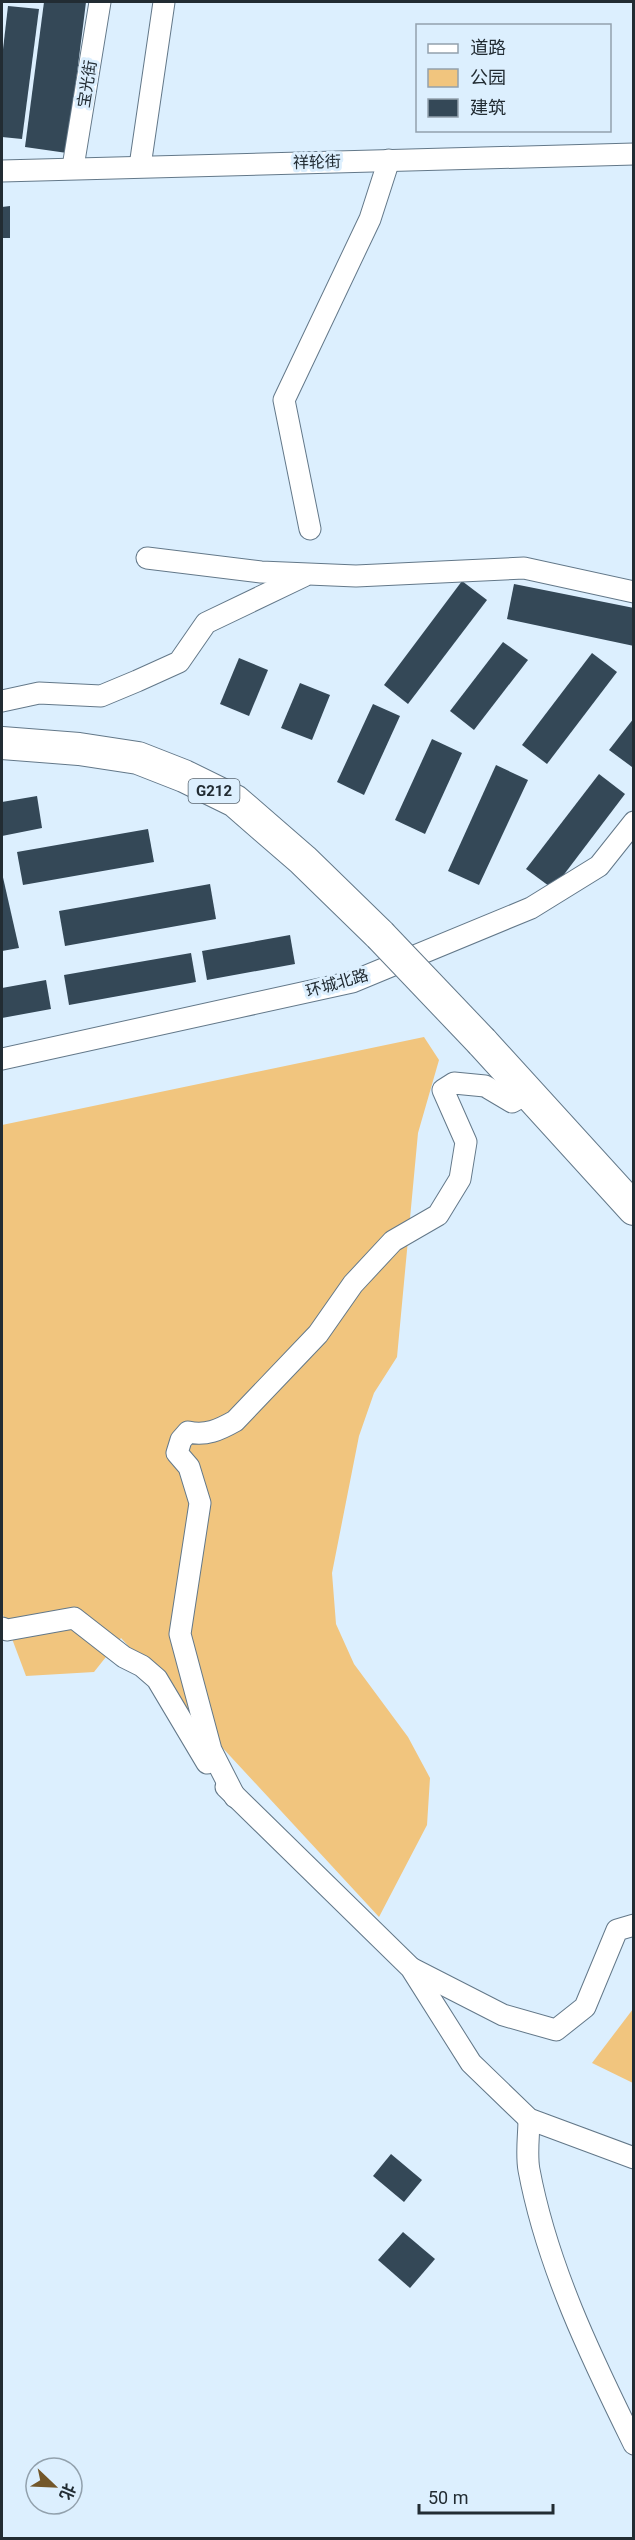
<svg xmlns="http://www.w3.org/2000/svg" width="635" height="2540" font-family="Roboto,'Noto Sans SC',sans-serif">
  <rect width="100%" height="100%" fill="#dceffe"/>
  <g fill="#f1c57e">
    <polygon points="424,1037 439,1060 418,1133 397,1357 374,1393 359,1436 332,1573 336,1624 354,1664 408,1737 430,1778 427,1825 379,1917 121,1638 94,1672 26,1676 2,1612 2,1125"/>
    <polygon points="633,2009 634,2083 633,2083 592,2063"/>
  </g>
  <g fill="#344857">
    <polygon points="44,2 86,2 67,153 25,147"/>
    <polygon points="8,6 39,9 22,139 2,137 2,58"/>
    <polygon points="10,206 10,238 2,238 2,207"/>
    <polygon points="462,581 487,600 408,704 384,685"/>
    <polygon points="514,584 634,608 634,646 507,619"/>
    <polygon points="503,642 528,660 474,730 450,711"/>
    <polygon points="592,653 617,672 547,764 522,745"/>
    <polygon points="239,658 268,670 249,716 220,704"/>
    <polygon points="300,683 330,695 312,740 281,728"/>
    <polygon points="373,704 400,716 364,795 337,782"/>
    <polygon points="634,718 634,765 632,767 609,750"/>
    <polygon points="432,739 462,753 425,834 395,820"/>
    <polygon points="496,765 528,780 479,885 448,871"/>
    <polygon points="599,774 625,794 553,889 526,869"/>
    <polygon points="37,796 42,828 2,836 2,802"/>
    <polygon points="148,829 154,862 23,885 17,852"/>
    <polygon points="2,873 19,948 2,951"/>
    <polygon points="210,884 216,919 65,946 59,911"/>
    <polygon points="290,935 295,964 207,980 202,951"/>
    <polygon points="191,953 196,982 69,1005 64,975"/>
    <polygon points="46,980 51,1009 2,1018 2,988"/>
    <polygon points="391,2154 422,2180 404,2202 373,2176"/>
    <polygon points="403,2232 435,2259 410,2288 378,2260"/>
  </g>
  <g fill="none" stroke-linecap="round" stroke-linejoin="round">
    <g stroke="#637889" stroke-width="23">
      <g id="minor">
        <polyline points="140,166 164,2"/>
        <polyline points="73,167 100,2"/>
        <polyline points="2,171 634,154"/>
        <polyline points="310,529 284,400 370,219 389,160"/>
        <polyline points="147,558 261,572 356,576 524,568 634,592"/>
        <polyline points="2,701 39,693 101,696 137,681 179,662 206,623 304,576"/>
        <polyline points="2,1059 352,982 531,908 599,866 634,822"/>
        <polyline points="2,1628 7,1630 74,1618 124,1657 142,1666 157,1679 207,1763"/>
        <polyline points="226,1787 411,1968 471,2063 529,2119 634,2158"/>
        <path d="M235 1797 211 1750 180 1634 200 1503 189 1467 177 1453 181 1440 188 1432C206 1436 219 1430 235 1421L318 1334 353 1284 393 1241 438 1215 460 1179 466 1142 443 1090 454 1083 485 1086 512 1102 528 1093"/>
        <polyline points="413,1969 503,2015 556,2030 585,2007 617,1930 634,1925"/>
        <path d="M529 2119C529 2135 526 2154 529 2170 547 2266 591 2357 634 2444"/>
      </g>
    </g>
    <g stroke="#637889" stroke-width="34">
      <g id="highway">
        <polyline points="2,743 79,749 138,758 184,776 235,801 303,860 380,935"/>
        <polyline points="482,1042 634,1209"/>
      </g>
    </g>
    <use href="#minor" stroke="#fff" stroke-width="21"/>
    <use href="#highway" stroke="#fff" stroke-width="32"/>
    <g stroke="#637889" stroke-width="34" stroke-linecap="butt">
      <polyline id="highway-bridge" points="380,935 482,1042"/>
    </g>
    <use href="#highway-bridge" stroke="#fff" stroke-width="32"/>
  </g>
  <g text-anchor="middle" dominant-baseline="central" stroke-width="6" stroke-linejoin="round" paint-order="stroke">
    <rect fill="#dceffe" stroke="#5a6670" stroke-width="1.5" x="188.5" y="779" width="51" height="24" rx="4.5"/>
    <g font-size="15" font-weight="bold" fill="#222c33">
      <text x="214" y="791">G212</text>
    </g>
    <g font-size="16" fill="#222c33" stroke="#dceffe">
      <text transform="translate(87 84) rotate(-81)">宝光街</text>
      <text transform="translate(317 162) rotate(-1)">祥轮街</text>
      <text transform="translate(337 983) rotate(-16)">环城北路</text>
    </g>
  </g>
  <rect width="635" height="2540" fill="none" stroke="#222c33" stroke-width="6"/>
  <rect x="416" y="24" width="195" height="108" fill="#dceffe" stroke="#92a1ad" stroke-width="1.5"/>
  <rect x="428" y="44" width="30" height="9" fill="#ffffff" stroke="#92a1ad" stroke-width="1.5"/>
  <text x="470" y="54" font-size="18" fill="#222c33">道路</text>
  <rect x="428" y="69" width="30" height="18" fill="#f1c57e" stroke="#92a1ad" stroke-width="1.5"/>
  <text x="470" y="84" font-size="18" fill="#222c33">公园</text>
  <rect x="428" y="99" width="30" height="18" fill="#344857" stroke="#92a1ad" stroke-width="1.5"/>
  <text x="470" y="114" font-size="18" fill="#222c33">建筑</text>
  <g transform="translate(54 2486) rotate(113)"><circle r="28" fill="#dceffe" stroke="#92a1ad" stroke-width="1.5"/>
  <path d="M0-4.5L10 22L0 15L-10 22Z" fill="#73572a"/>
  <text y="-9" font-size="16" font-weight="bold" text-anchor="middle" fill="#222c33">北</text>
  </g>
  <path d="M419 2504v9h134v-9" fill="none" stroke="#222c33" stroke-width="3"/>
  <text x="428" y="2504" font-size="18" fill="#222c33" stroke="#dceffe" stroke-width="4.5" paint-order="stroke">50 m</text>
</svg>
